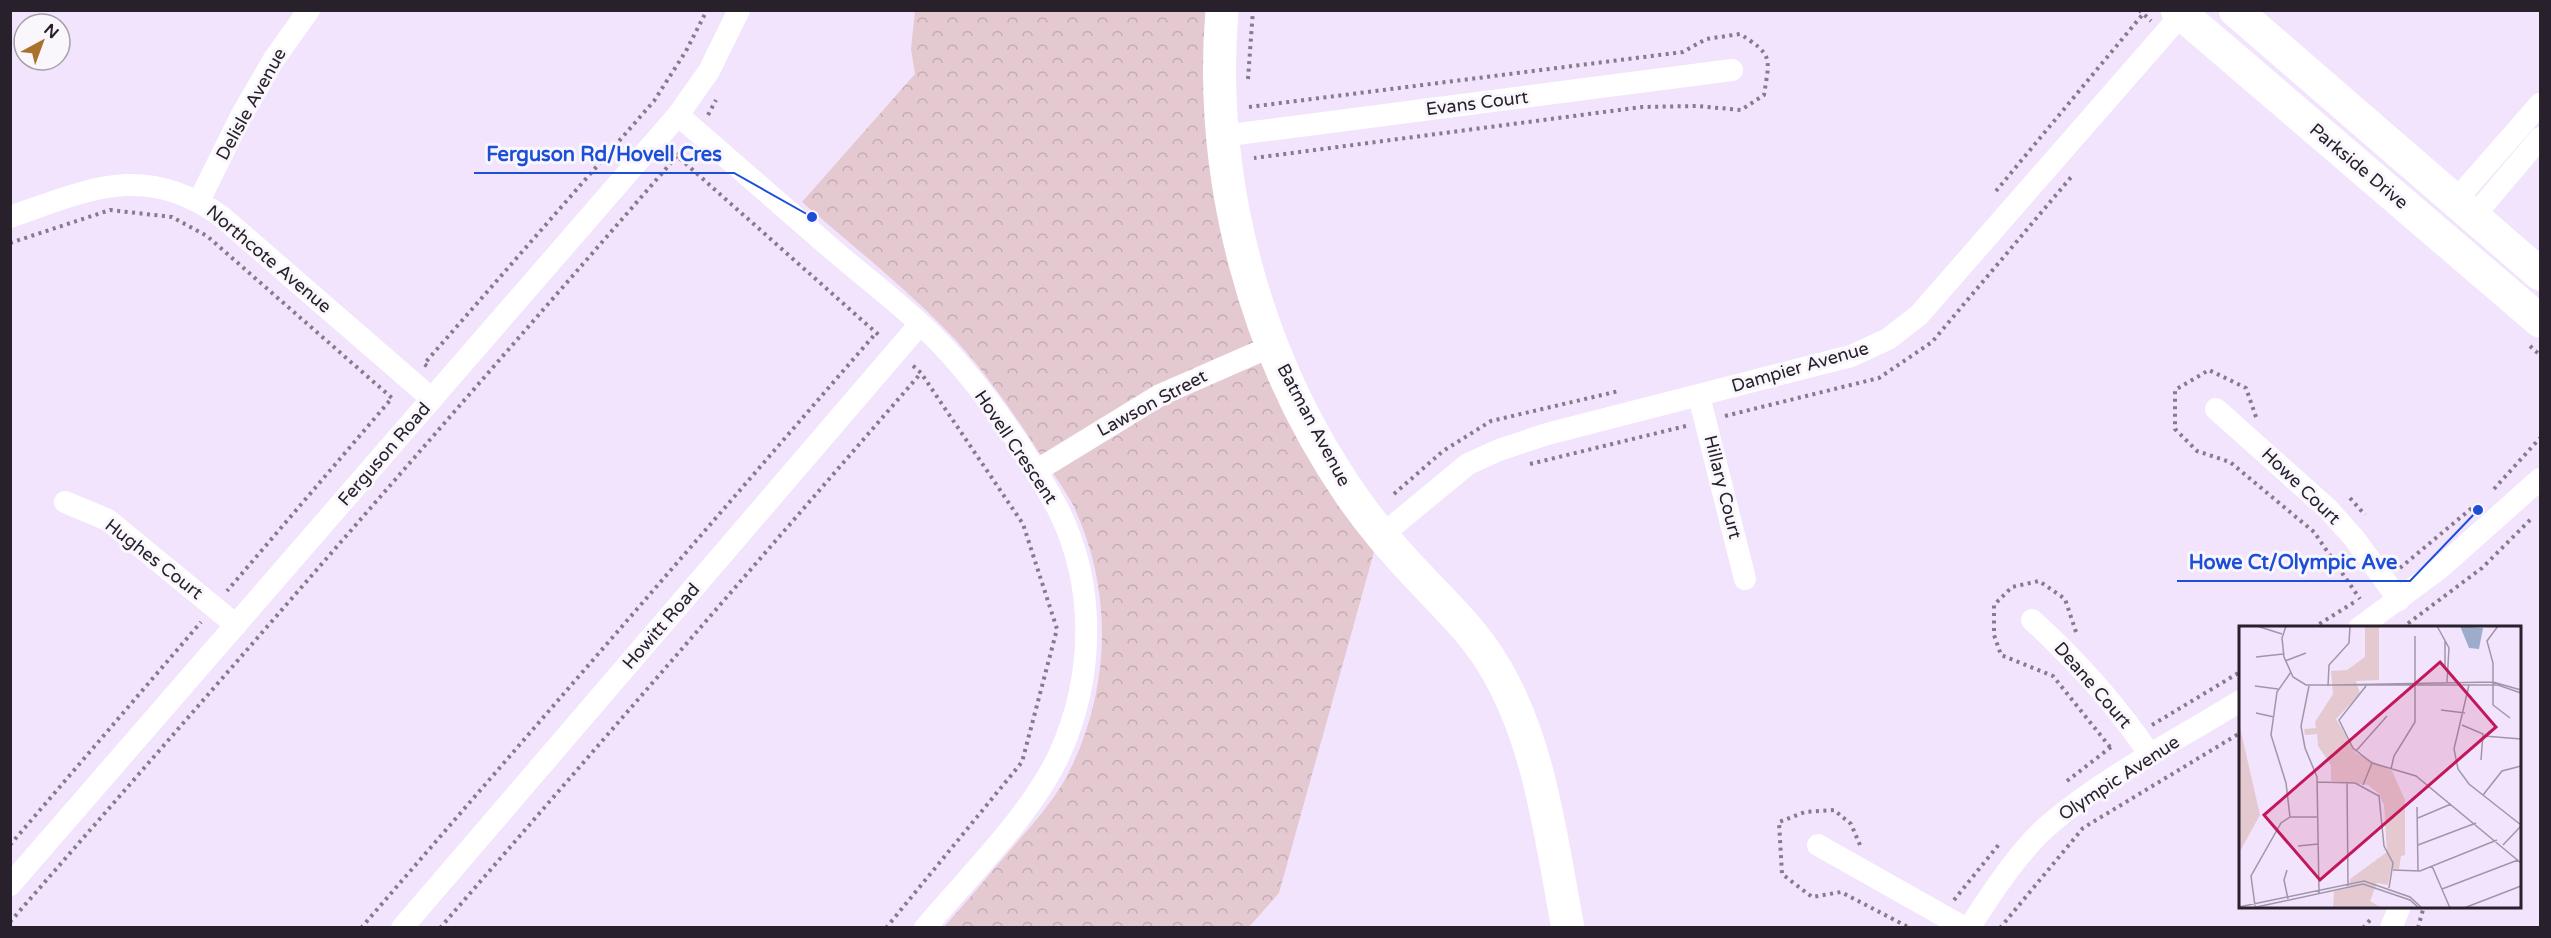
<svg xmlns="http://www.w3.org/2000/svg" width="2551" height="938" font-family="'Varela Round',sans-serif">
  <defs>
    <pattern id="forest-crowns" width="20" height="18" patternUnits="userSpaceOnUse" patternTransform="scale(1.5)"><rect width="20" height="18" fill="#e5c9d1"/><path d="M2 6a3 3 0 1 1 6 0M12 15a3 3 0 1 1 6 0" fill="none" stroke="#c4acb4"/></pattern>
  </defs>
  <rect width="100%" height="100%" fill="#f2e4fc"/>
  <path fill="url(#forest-crowns)" d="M915 11H1209L1210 151 1352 523 1374 552 1279 893 1249 927H944C967 901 989 875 1012 848 1031 826 1052 803 1067 776 1111 691 1114 591 1073 505 1061 483 1044 461 1031 440 1005 401 978 362 945 329 901 284 850 244 802 202L915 74 911 49Z"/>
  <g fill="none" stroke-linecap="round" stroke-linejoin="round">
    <g stroke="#857b8c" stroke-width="4" stroke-dasharray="3 4.5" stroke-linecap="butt">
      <polyline points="2139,10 2151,21"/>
      <polyline points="1248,79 1253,10"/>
      <path d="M1249 107 1683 52 1706 39 1740 34C1773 55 1770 57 1764 95L1741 110 1697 106 1642 107 1254 158"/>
      <polyline points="708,115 716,100"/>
      <polyline points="684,147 677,156 881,337"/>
      <polyline points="1996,191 2143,14"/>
      <polyline points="10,243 110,210 172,217 207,236 392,398 227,591"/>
      <polyline points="2530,346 2540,355"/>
      <polyline points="427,366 424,364 654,101 686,51 707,10"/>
      <polyline points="1725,416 1879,378 1932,342 2072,176"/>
      <polyline points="2256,417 2246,388 2209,370 2175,390 2175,429 2197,451 2230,462 2314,532 2360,599"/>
      <polyline points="1530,464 1686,426"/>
      <polyline points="2494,489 2540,438"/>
      <polyline points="1394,494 1443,451 1491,421 1619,391"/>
      <polyline points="2350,498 2365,515"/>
      <polyline points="2400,568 2473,507"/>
      <polyline points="2313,628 2356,601"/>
      <polyline points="2402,628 2482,568 2532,518"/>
      <polyline points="2076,632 2065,599 2039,581 2012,587 1994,605 1994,635 2001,655 2053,676 2110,747"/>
      <polyline points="2152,725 2240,672"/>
      <polyline points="2067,781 2111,747"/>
      <polyline points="10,845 201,622"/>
      <polyline points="1860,845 1851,824 1834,810 1805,812 1779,822 1782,874 1812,897 1841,892 1910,928"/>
      <polyline points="1954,900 2000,843"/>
      <polyline points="10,922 677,156"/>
      <polyline points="361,928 876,333"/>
      <polyline points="440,928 921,373"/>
      <polyline points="886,928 1022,762 1057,629 1023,524 921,373 911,364"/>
      <polyline points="2000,928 2083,828 2240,733"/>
      <polyline points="2363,928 2371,919"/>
      <polyline points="2418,928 2424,906"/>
    </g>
    <g stroke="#fff" stroke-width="22">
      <path d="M678 115C729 160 781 205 833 250 868 280 906 308 938 341 967 371 992 404 1015 438 1031 463 1047 487 1060 513 1096 588 1094 677 1060 753 1033 813 968 877 925 928"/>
      <polyline points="1222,136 1732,70"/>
      <polyline points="199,201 241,116 274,59 309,10"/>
      <polyline points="2455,201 2540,104"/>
      <polyline points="2474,216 2540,138"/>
      <path d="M10 217C91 189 143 162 221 216L432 399"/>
      <polyline points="1699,396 1745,579"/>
      <polyline points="2216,409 2328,509 2354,538 2399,600"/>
      <polyline points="1036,471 1160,395 1272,346"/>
      <polyline points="65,502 108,520 236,625"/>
      <polyline points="1382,535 1468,464 1499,450 1547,434 1851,356 1888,339 1919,315 2181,15"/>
      <path d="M2032 620C2077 661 2116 704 2150 755"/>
      <polyline points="2359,628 2439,569 2540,479"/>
      <polyline points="1818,845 1965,928"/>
      <polyline points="10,885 678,115 709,71 739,10"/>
      <polyline points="402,928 920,324"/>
      <path d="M1969 928C1992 893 2019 850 2051 823 2108 775 2177 740 2240 701"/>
      <polyline points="2391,928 2400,906"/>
    </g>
    <g stroke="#fff" stroke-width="33">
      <path d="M1222 10C1208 179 1255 356 1351 495 1371 524 1395 552 1419 577 1444 604 1472 630 1491 661 1540 738 1551 840 1568 928"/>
      <polyline points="2177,10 2540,321"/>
      <polyline points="2235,10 2540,274"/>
    </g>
  </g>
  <g text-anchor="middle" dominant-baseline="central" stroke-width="6" stroke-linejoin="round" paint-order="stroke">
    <g font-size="18" fill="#28212c" stroke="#f9f6fc">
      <text transform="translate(1477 103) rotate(-7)">Evans Court</text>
      <text transform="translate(251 104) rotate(-61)">Delisle Avenue</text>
      <text transform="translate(2359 166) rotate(40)">Parkside Drive</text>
      <text transform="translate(269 259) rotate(40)">Northcote Avenue</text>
      <text transform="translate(1800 367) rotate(-16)">Dampier Avenue</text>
      <text transform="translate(1152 403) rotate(-28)">Lawson Street</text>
      <text transform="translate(1314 425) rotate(62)">Batman Avenue</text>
      <text transform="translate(1016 447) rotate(56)">Hovell Crescent</text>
      <text transform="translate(384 454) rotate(-49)">Ferguson Road</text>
      <text transform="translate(2301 486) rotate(44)">Howe Court</text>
      <text transform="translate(1723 487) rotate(76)">Hillary Court</text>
      <text transform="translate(154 559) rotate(38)">Hughes Court</text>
      <text transform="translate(661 626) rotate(-49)">Howitt Road</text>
      <text transform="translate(2093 685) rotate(49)">Deane Court</text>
      <text transform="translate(2119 778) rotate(-33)">Olympic Avenue</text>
    </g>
  </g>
  <g transform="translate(2239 626)">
    <rect width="282" height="282" fill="#f2e4fc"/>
    <path d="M126 0H140V54L117 55 121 68 97 93 117 127 153 145 166 174V229L162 230 160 243H152L149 259 138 257 131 275 143 282H94L95 265 110 262 111 253 148 226 145 179 139 167 129 159 92 155V139L79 120 78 108 66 109 65 103 77 102 76 96 94 68 92 45 108 44 126 31ZM0 97 21 189 0 227Z" fill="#e5c9d1"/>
    <path d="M221 0 244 2 240 23 230 22Z" fill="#9daccb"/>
    <path fill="none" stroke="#a196a9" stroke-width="1.5" d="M18 0 43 8M47 0 43 12 45 31 54 51 67 59H259L282 67M198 0 210 22 208 56M259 0 248 15 254 37V79L271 92M206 15V43M17 31 44 28M46 35 67 27M93 59 254 56 282 64M230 59 215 123 219 143 230 158 282 199M16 60 39 63M70 60 62 100 66 122 78 151 80 267M89 60 90 39 110 17 111 0M127 60 100 94 114 122 133 137 177 150 282 237M202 84 226 87M17 87 35 91M223 99 244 108 242 134M245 110 282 113M117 125 148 90M152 143 155 130 176 96V10M78 156 116 157 140 170 145 220 154 237 150 262M108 156 109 260M124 159 133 137M244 169 263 145 282 140M178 181 179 245M51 191 47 157 32 109 38 66 52 46M179 192 212 178M179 219 237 197M264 219 282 200M59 220 79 218M193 240 211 282M48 244 45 254 49 273M154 244 181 245 258 214M203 263 279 234M16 280 12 250 42 197 51 191H78M0 281 125 255 171 271 183 282M13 282 124 258 171 274 180 282M225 282 282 260"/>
    <path fill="#c2185b" fill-opacity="0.15" stroke="#c2185b" stroke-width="3" d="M201 36 257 101 81 254 25 189Z"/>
    <rect width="282" height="282" fill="none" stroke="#28212c" stroke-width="3"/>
  </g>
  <path fill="none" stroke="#1d4ed8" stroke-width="2" d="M812 217L734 173H474M2478 510L2410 581H2177"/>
  <g fill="#1d4ed8" stroke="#f9f6fc" stroke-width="2">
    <circle cx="812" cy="217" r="6"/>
    <circle cx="2478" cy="510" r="6"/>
  </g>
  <g font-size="20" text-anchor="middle" font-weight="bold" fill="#1d4ed8" stroke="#f9f6fc" stroke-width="6" stroke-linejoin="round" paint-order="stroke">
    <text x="604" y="161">Ferguson Rd/Hovell Cres</text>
    <text x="2293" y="569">Howe Ct/Olympic Ave</text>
  </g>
  <rect width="2551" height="938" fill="none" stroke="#28212c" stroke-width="24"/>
  <g transform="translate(42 42) rotate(41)"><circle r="28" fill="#f9f6fc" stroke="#a5a1a9" stroke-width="1.5"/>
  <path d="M0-4.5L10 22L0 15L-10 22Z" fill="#a8722d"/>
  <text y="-9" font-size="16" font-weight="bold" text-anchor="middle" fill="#28212c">N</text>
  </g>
</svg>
